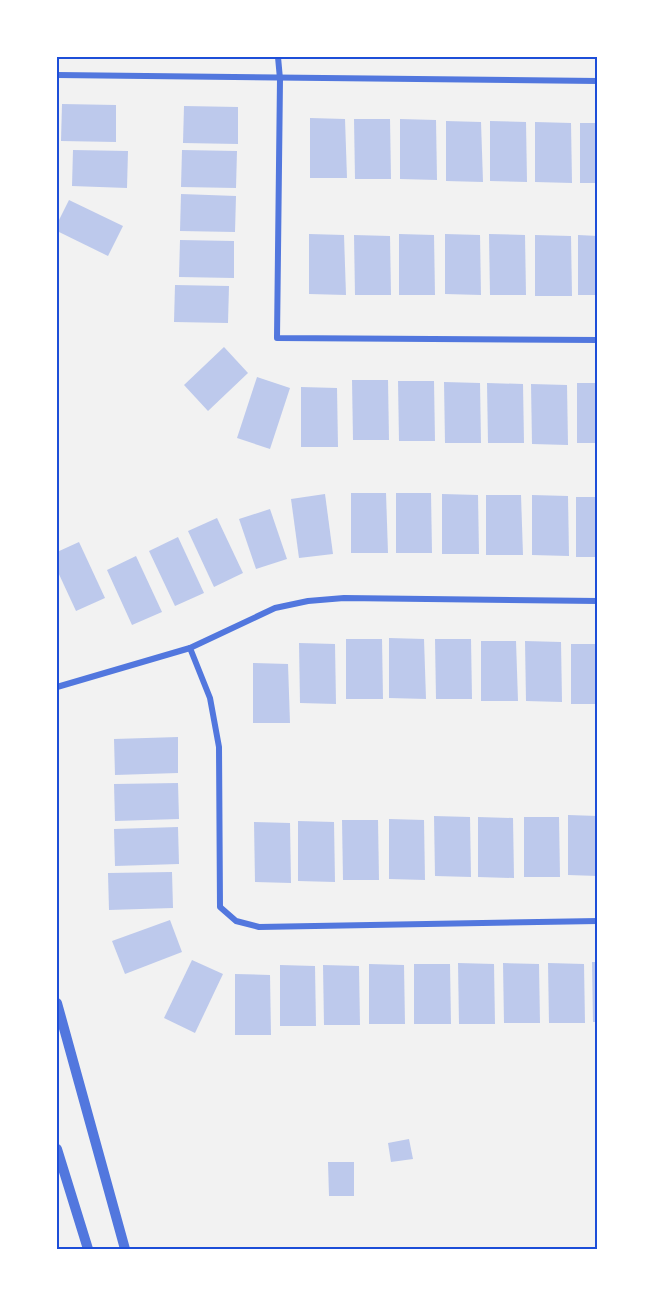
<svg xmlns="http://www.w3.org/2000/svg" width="655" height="1306" font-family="Lora,serif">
  <rect width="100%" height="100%" fill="#f2f2f2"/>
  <g fill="#bdc9ec">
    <polygon points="62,104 116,105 116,142 61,141"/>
    <polygon points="184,106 238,107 238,144 183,143"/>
    <polygon points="310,118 345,119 347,178 310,178"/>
    <polygon points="354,119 390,119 391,179 355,179"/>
    <polygon points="400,119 436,120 437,180 400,179"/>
    <polygon points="446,121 481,122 483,182 446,181"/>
    <polygon points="490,121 526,122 527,182 490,181"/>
    <polygon points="535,122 571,123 572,183 535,182"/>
    <rect x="580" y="123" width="18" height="60"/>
    <polygon points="73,150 128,151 127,188 72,186"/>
    <polygon points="182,150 237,151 236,188 181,187"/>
    <polygon points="181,194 236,196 235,232 180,231"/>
    <polygon points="69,200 123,226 108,256 57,231 57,224"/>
    <polygon points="309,234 344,235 346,295 309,294"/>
    <polygon points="399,234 434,235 435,295 399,295"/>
    <polygon points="445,234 480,235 481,295 445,294"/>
    <polygon points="489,234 525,235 526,295 490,295"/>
    <polygon points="354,235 390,236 391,295 355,295"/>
    <polygon points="535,235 571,236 572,296 535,296"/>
    <polygon points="578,235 598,236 598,295 578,295"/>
    <polygon points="180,240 234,241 234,278 179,277"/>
    <polygon points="175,285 229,286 228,323 174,322"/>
    <polygon points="224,347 248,373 208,411 184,385"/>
    <polygon points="257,377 290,388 270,449 237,438"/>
    <polygon points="352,380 388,380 389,440 353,440"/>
    <polygon points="398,381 434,381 435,441 399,441"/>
    <polygon points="444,382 480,383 481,443 445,443"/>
    <polygon points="487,383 523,384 524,443 488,443"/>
    <rect x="577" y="383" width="21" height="60"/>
    <polygon points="531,384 567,385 568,445 532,444"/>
    <polygon points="301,387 337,388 338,447 301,447"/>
    <polygon points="351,493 386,493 388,553 351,553"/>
    <polygon points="396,493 431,493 432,553 396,553"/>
    <polygon points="325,494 333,554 299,558 291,499"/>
    <polygon points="442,494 478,495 479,554 442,554"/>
    <polygon points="486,495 521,495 523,555 486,555"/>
    <polygon points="532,495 568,496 569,556 532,555"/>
    <rect x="576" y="497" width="22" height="60"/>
    <polygon points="270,509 287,559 256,569 239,519"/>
    <polygon points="217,518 243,573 214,587 188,531"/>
    <polygon points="178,537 204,593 175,606 149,551"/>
    <polygon points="79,542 105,598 76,611 57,570 57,552"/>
    <polygon points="136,556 162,612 132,625 107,570"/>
    <polygon points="389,638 424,639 426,699 389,698"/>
    <polygon points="346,639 382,639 383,699 346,699"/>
    <polygon points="435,639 471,639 472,699 436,699"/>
    <polygon points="481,641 516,641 518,701 481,701"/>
    <polygon points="525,641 561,642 562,702 526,701"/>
    <polygon points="299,643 335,644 336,704 300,703"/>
    <rect x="571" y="644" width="27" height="60"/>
    <polygon points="253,663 288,664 290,723 253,723"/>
    <polygon points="178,737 178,773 115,775 114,739"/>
    <polygon points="178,783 179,819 115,821 114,784"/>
    <polygon points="568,815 598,816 598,876 568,875"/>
    <polygon points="434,816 470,817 471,877 435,876"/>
    <polygon points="478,817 513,818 514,878 478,877"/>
    <polygon points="524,817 559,817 560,877 524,877"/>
    <polygon points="389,819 424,820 425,880 389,879"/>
    <polygon points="342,820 378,820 379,880 343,880"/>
    <polygon points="298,821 334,822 335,882 298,881"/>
    <polygon points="254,822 290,823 291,883 255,882"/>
    <polygon points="178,827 179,864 115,866 114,829"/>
    <polygon points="172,872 173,908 109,910 108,873"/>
    <polygon points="170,920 182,952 125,974 112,941"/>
    <polygon points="192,960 223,974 195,1033 164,1018"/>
    <polygon points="592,962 598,962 598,1022 593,1022"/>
    <polygon points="458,963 494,964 495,1024 459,1024"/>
    <polygon points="503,963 539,964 540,1023 504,1023"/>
    <polygon points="548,963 584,964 585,1023 549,1023"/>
    <polygon points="369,964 404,965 405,1024 369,1024"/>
    <polygon points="414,964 450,964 451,1024 414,1024"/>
    <polygon points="280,965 315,966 316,1026 280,1026"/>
    <polygon points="323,965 359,966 360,1025 324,1025"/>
    <polygon points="235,974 270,975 271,1035 235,1035"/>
    <polygon points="409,1139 413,1159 391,1162 388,1143"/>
    <polygon points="328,1162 354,1162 354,1196 329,1196"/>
  </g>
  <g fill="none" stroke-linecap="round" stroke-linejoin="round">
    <g stroke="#5277de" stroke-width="6">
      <polyline points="278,57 280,79 277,338 598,340"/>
      <polyline points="57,75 598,81"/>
      <polyline points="190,648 210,698 219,747 220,907 236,921 259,927 598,921"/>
      <polyline points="57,687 190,648 275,608 308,601 344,598 598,601"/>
    </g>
    <g stroke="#5277de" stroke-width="10">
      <polyline points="57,1003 125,1249"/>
      <polyline points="57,1149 88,1249"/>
    </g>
  </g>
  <rect width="655" height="1306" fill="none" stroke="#ffffff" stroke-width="117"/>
  <rect x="58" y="58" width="538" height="1190" fill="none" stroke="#1d4ed8" stroke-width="2"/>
</svg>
